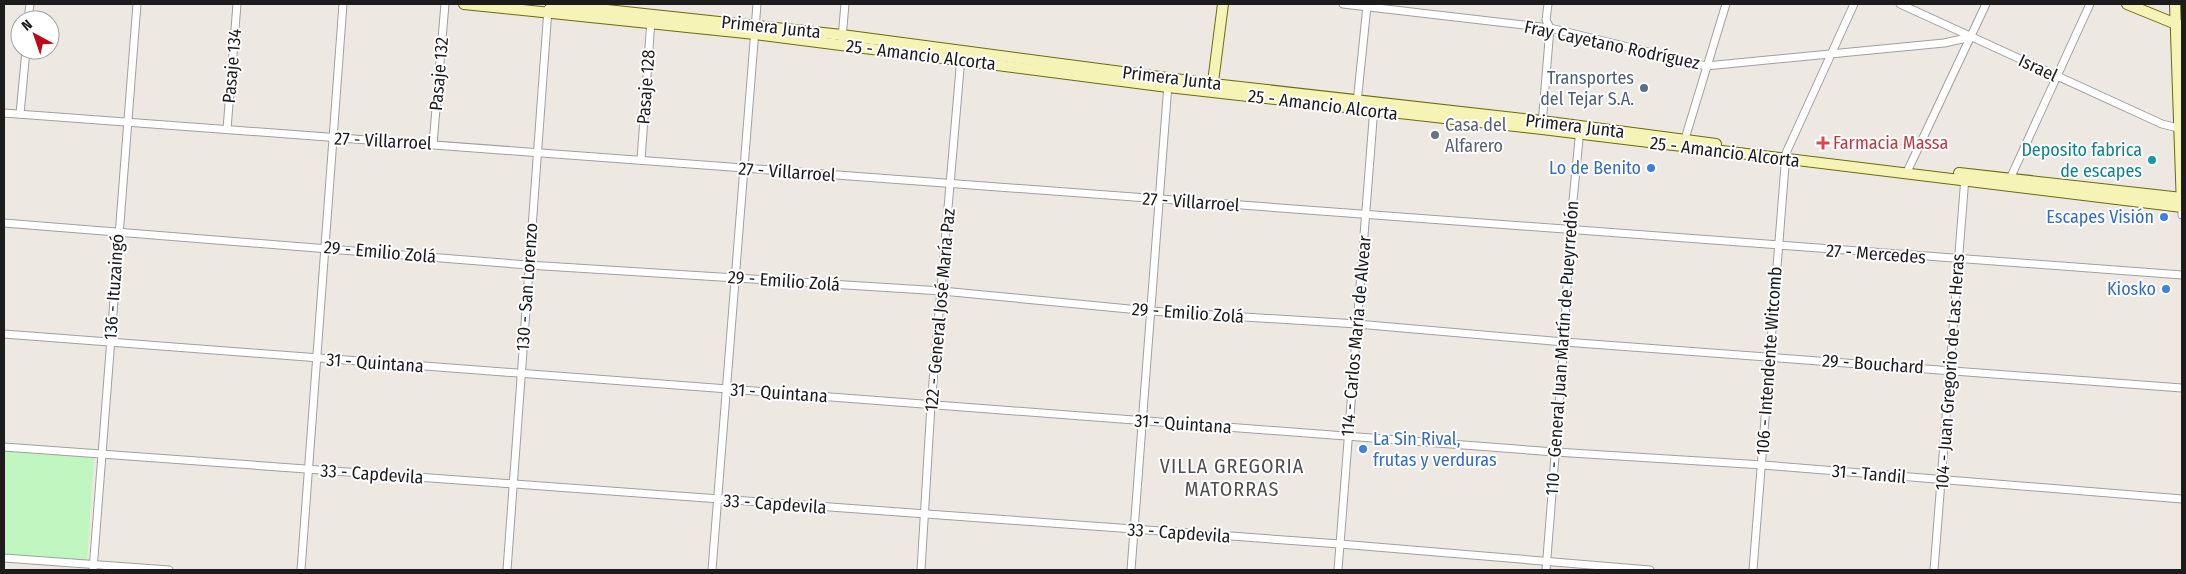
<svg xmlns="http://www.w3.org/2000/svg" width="2186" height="574" font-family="'Fira Sans Condensed',sans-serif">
  <rect width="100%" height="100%" fill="#ede8e2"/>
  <polygon fill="#c0f6bf" points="4,449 94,455 87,562 4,557"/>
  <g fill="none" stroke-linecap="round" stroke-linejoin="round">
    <g stroke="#a0a0a0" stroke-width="9">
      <g id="street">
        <polyline points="1343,4 1550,28 1706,66 1944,43 1971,37"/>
        <polyline points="1900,4 2162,124 2178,128"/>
        <polyline points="28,20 30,4"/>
        <polyline points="842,38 845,4"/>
        <polyline points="1357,103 1367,6"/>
        <polyline points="4,113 2182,275"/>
        <polyline points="20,114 26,50"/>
        <polyline points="1542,124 1550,28 1546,20 1548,4"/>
        <polyline points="227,129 237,4"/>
        <polyline points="1684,142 1726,4"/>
        <polyline points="433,144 445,4"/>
        <polyline points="641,160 651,20"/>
        <polyline points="1906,174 1986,4"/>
        <polyline points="2009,181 2090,4"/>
        <polyline points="2182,207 2182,215"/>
        <polyline points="4,223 528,265 942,291 1150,311 1357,324 1564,342 2182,388"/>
        <polyline points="4,334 1555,452 1763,465 2182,499"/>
        <polyline points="4,447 1340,544 1650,570"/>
        <polyline points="4,558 169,570"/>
        <polyline points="93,570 137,4"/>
        <polyline points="301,570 343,4"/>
        <polyline points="507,570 548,9"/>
        <polyline points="712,570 757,4"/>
        <polyline points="921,570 931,405 961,57"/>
        <polyline points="1131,570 1168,84"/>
        <polyline points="1338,570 1374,107"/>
        <polyline points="1546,570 1564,342 1570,231 1580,129"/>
        <polyline points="1753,570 1786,153 1854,4"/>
        <polyline points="1934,570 1965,177"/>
      </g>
    </g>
    <g stroke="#6a6b0a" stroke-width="12">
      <g id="secondary">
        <polyline points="464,4 755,34 1168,87 1542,129 2182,207 2175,4"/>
        <polyline points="551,4 842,35 1213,84 1542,121 1716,144"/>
        <polyline points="2127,4 2181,26"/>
        <polyline points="1212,90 1223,4"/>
        <polyline points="1959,173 2182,198"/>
      </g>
    </g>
    <use href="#street" stroke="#fff" stroke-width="7"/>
    <use href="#secondary" stroke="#f6f3b7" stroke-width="10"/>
  </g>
  <circle fill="#5c6f8a" stroke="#fff" stroke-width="2" cx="1644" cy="88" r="5"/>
  <circle fill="#6b7280" stroke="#fff" stroke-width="2" cx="1435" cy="135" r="5"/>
  <path fill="#e0444e" stroke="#fff" stroke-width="2" d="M1820.5 135.5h5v5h5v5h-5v5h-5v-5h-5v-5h5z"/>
  <circle fill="#0f9aa8" stroke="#fff" stroke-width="2" cx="2152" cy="160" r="5"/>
  <g fill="#3f7fe0" stroke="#fff" stroke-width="2">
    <circle cx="1651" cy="168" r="5"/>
    <circle cx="2164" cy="217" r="5"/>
    <circle cx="2166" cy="289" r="5"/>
    <circle cx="1363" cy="449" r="5"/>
  </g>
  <g text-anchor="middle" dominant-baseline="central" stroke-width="4" stroke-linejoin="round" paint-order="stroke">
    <g font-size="18" fill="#1c1c1c" stroke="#fff">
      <text transform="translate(771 27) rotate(6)">Primera Junta</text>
      <text transform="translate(1612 45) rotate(12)">Fray Cayetano Rodríguez</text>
      <text transform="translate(921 55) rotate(7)">25 - Amancio Alcorta</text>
      <text transform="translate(232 66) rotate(-85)">Pasaje 134</text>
      <text transform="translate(2038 68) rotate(25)">Israel</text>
      <text transform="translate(439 74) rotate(-85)">Pasaje 132</text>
      <text transform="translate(1172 78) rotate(7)">Primera Junta</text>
      <text transform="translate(646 87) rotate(-86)">Pasaje 128</text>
      <text transform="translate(1323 105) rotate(7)">25 - Amancio Alcorta</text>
      <text transform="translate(1575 126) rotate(7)">Primera Junta</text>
      <text transform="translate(383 141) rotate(3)">27 - Villarroel</text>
      <text transform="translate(1725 152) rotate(7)">25 - Amancio Alcorta</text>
      <text transform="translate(787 172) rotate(4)">27 - Villarroel</text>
      <text transform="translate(1191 202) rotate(4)">27 - Villarroel</text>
      <text transform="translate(380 252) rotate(5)">29 - Emilio Zolá</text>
      <text transform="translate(1876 254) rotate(4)">27 - Mercedes</text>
      <text transform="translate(784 281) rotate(4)">29 - Emilio Zolá</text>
      <text transform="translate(114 287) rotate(-86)">136 - Ituzaingó</text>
      <text transform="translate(527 287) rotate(-86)">130 - San Lorenzo</text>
      <text transform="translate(940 310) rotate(-85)">122 - General José María Paz</text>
      <text transform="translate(1188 313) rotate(4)">29 - Emilio Zolá</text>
      <text transform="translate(1356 336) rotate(-85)">114 - Carlos María de Alvear</text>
      <text transform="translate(1562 348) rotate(-86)">110 - General Juan Martín de Pueyrredón</text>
      <text transform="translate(1769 361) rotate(-86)">106 - Intendente Witcomb</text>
      <text transform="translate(375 363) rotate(4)">31 - Quintana</text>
      <text transform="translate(1873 364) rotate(4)">29 - Bouchard</text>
      <text transform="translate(1950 372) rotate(-86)">104 - Juan Gregorio de Las Heras</text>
      <text transform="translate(779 393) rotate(4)">31 - Quintana</text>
      <text transform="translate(1183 424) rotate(4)">31 - Quintana</text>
      <text transform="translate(372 474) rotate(4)">33 - Capdevila</text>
      <text transform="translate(1869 474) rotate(5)">31 - Tandil</text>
      <text transform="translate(775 504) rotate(4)">33 - Capdevila</text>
      <text transform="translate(1179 533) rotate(4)">33 - Capdevila</text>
    </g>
    <g font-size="18" fill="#4e5e75" stroke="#fff" text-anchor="end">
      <text x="1634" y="78">Transportes<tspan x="1634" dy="21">del Tejar S.A.</tspan></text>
    </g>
    <g font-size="18" fill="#5b616d" stroke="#fff" text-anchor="start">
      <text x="1445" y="125">Casa del<tspan x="1445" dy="21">Alfarero</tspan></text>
    </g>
    <g font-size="18" fill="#be3a42" stroke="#fff" text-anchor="start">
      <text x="1833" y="143">Farmacia Massa</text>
    </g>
    <g font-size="18" fill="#0d838f" stroke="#fff" text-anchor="end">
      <text x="2142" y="150">Deposito fabrica<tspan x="2142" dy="21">de escapes</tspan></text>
    </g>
    <g font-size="18" fill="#366cbe" stroke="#fff" text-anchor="end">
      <text x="1641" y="168">Lo de Benito</text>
      <text x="2154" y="217">Escapes Visión</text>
      <text x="2156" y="289">Kiosko</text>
      <text x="1373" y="439" text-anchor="start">La Sin Rival,<tspan x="1373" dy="21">frutas y verduras</tspan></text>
    </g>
    <g font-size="20" letter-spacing="1" fill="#4f4f4f" stroke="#fff">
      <text x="1232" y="466">VILLA GREGORIA<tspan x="1232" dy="23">MATORRAS</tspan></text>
    </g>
  </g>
  <rect width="2186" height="574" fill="none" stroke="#1c1c1c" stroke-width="10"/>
  <g transform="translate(35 35) rotate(320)"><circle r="24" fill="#ffffff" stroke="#a4a4a4"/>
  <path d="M0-4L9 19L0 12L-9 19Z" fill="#bd0a1b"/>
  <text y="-8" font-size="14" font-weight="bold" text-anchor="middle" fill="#1c1c1c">N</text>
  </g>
</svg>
